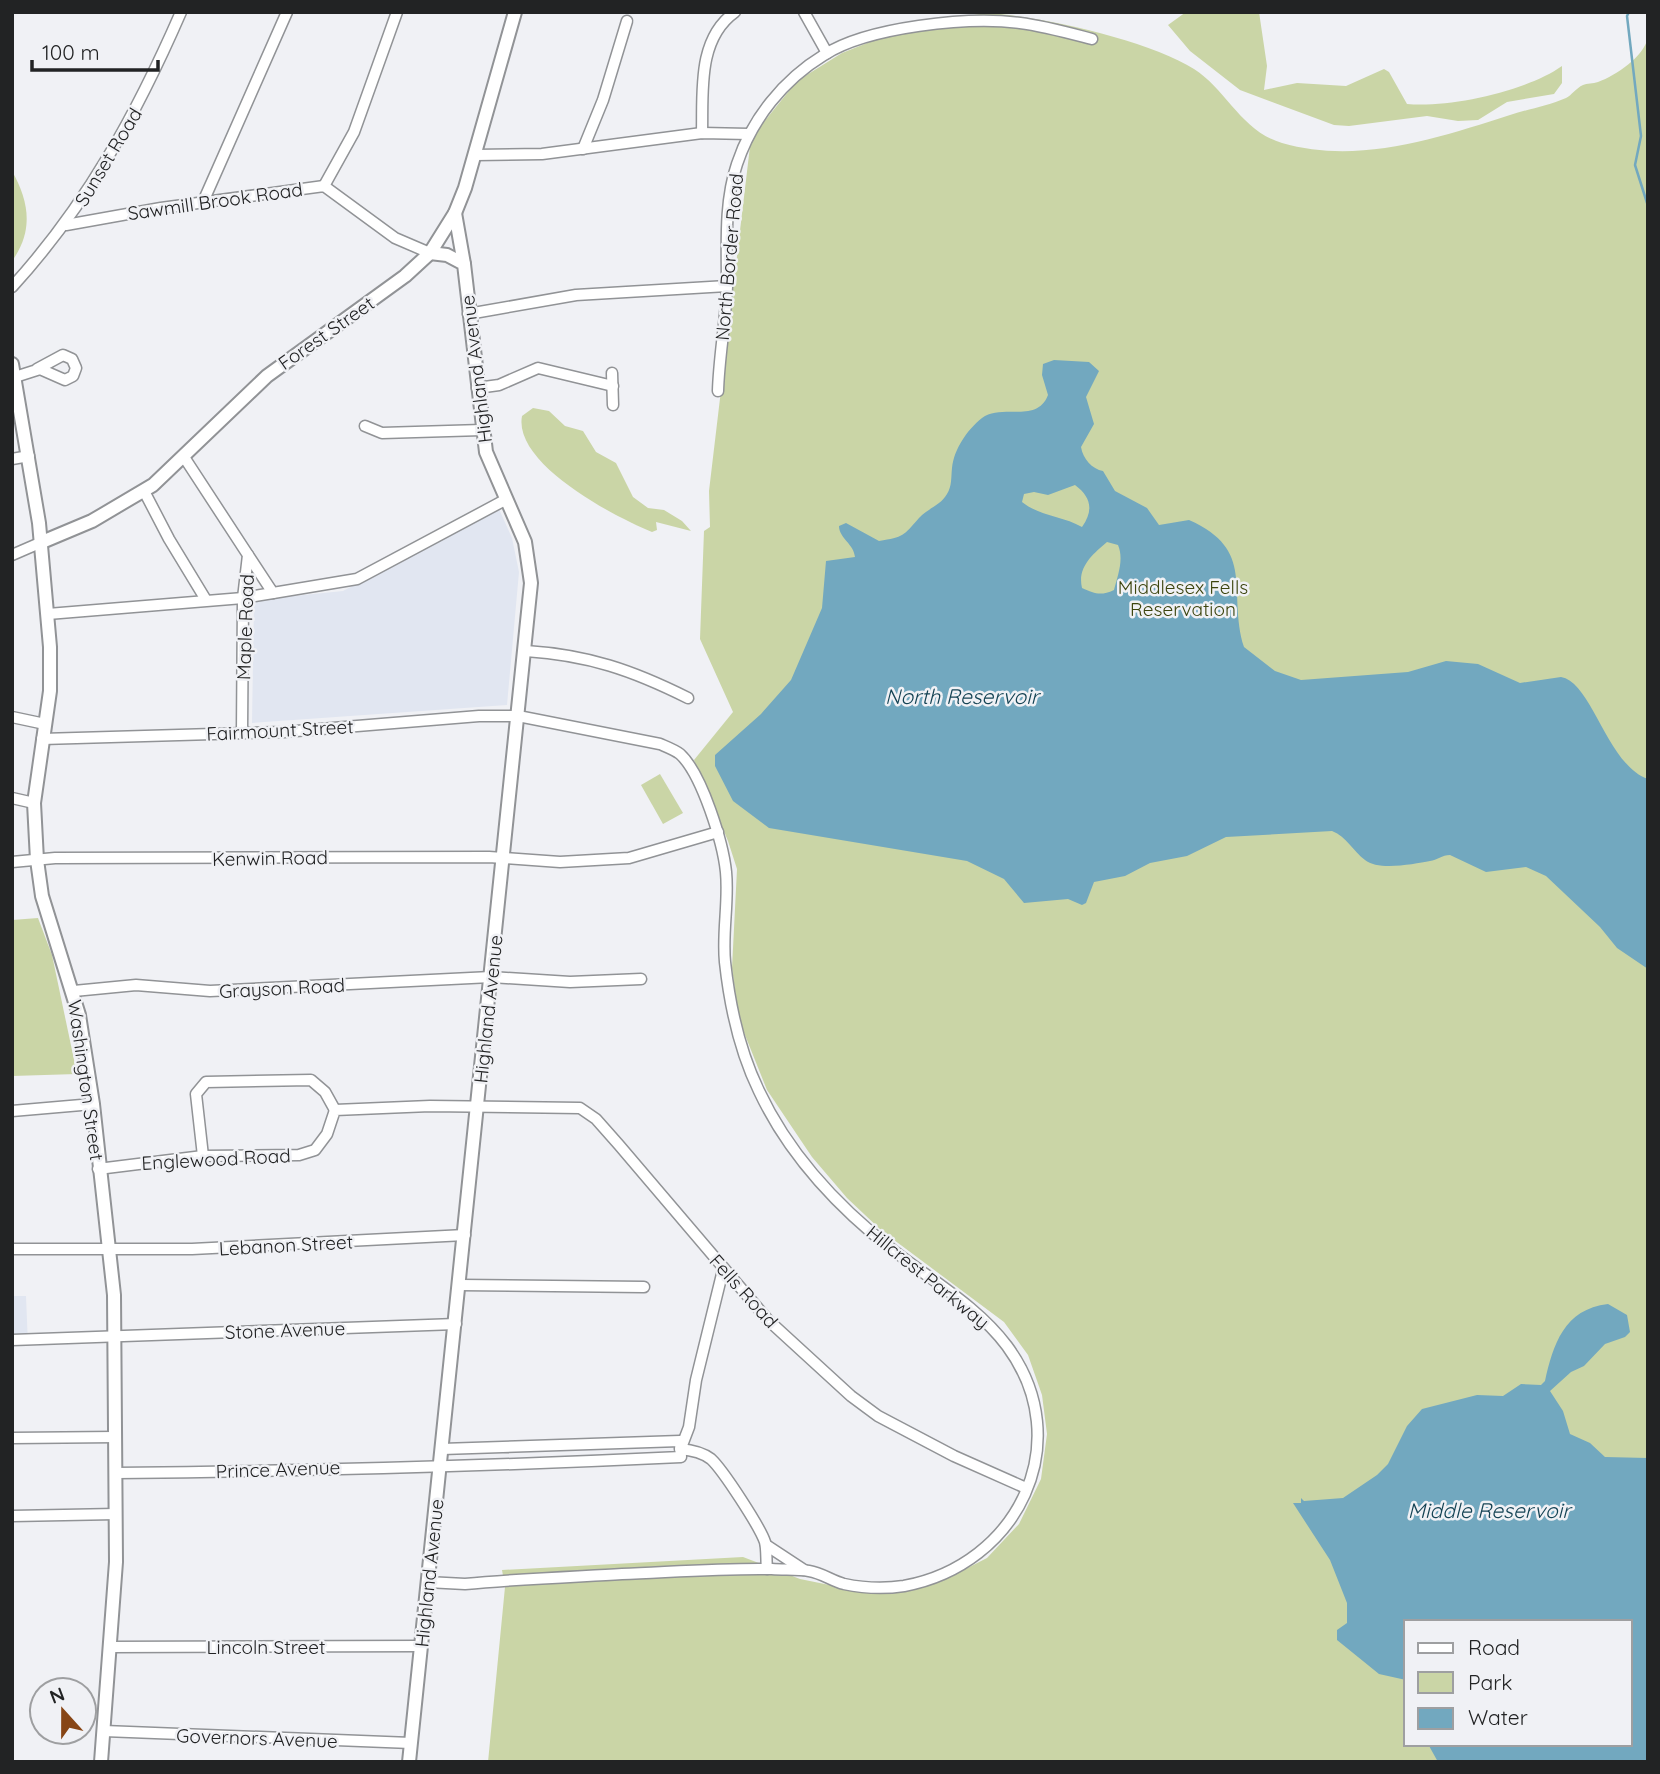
<svg xmlns="http://www.w3.org/2000/svg" width="1660" height="1774" font-family="Quicksand,sans-serif">
  <rect width="100%" height="100%" fill="#f0f1f5"/>
  <g fill="#e1e6f1">
    <polygon points="499,509 512,538 519,572 507,705 252,723 254,600 343,591"/>
    <polygon points="12,1296 26,1296 28,1345 12,1345"/>
  </g>
  <g fill="#cad5a6" fill-rule="evenodd">
    <path d="M1186 12H1259L1267 66 1264 90 1297 83 1346 86 1384 69 1389 72 1407 104C1449 108 1527 91 1562 66V83L1554 94 1507 102 1478 120 1458 121 1427 116 1349 126 1334 125 1240 90 1190 51 1168 25Z"/>
    <path d="M985 13C1037 15 1151 41 1194 69 1227 90 1241 131 1282 143 1358 165 1438 138 1510 115 1528 109 1548 106 1566 98 1572 95 1576 88 1583 85 1587 83 1593 84 1598 82 1617 75 1643 57 1648 38V1762H488L505 1587 502 1570 743 1557 800 1579 854 1590 906 1589 942 1581 987 1558 1019 1524 1041 1479 1047 1434 1042 1395 1028 1355 1004 1322 882 1231 847 1198 812 1157 767 1090 739 1020 732 968 737 869 728 841 694 760 733 712 700 639 704 531 710 527 709 491 751 138 797 81 842 53 905 28ZM1406 1622H1630V1744H1406Z"/>
    <path d="M12 171C29 201 34 231 12 261Z"/>
    <path d="M533 408 549 411 565 426 583 431 596 452 616 463 633 497 648 508 664 510 682 521 691 531 656 522 657 530 652 532C615 517 513 464 522 416Z"/>
    <polygon points="660,774 683,813 663,824 641,785"/>
    <polygon points="38,918 52,955 77,1074 12,1076 12,920"/>
  </g>
  <g fill="#72a8bf" fill-rule="evenodd">
    <path d="M1054 360 1089 362 1099 371 1086 397 1094 424 1081 447C1083 459 1092 469 1103 471L1115 491 1147 508 1159 525 1189 520C1257 550 1227 591 1244 647L1275 671 1301 680 1408 672 1446 661 1478 664 1520 683 1561 677C1592 682 1607 765 1648 779V969L1617 948 1600 927 1546 876 1526 867 1486 872 1450 855C1442 855 1437 860 1430 861 1414 864 1378 871 1365 860 1353 851 1347 837 1332 831L1226 837 1187 856 1150 863 1125 876 1094 882 1086 903 1082 905 1068 899 1024 903 1004 879 967 861 769 828 733 801 715 766V755L761 714 791 680 822 608 826 561 855 557C854 544 839 538 839 526L846 523 879 541C904 537 903 536 919 518 928 508 940 506 947 494 952 486 951 477 952 468 954 449 967 430 982 418 1002 403 1037 424 1048 395L1042 375 1043 364ZM1075 485C1091 497 1094 510 1082 527 1063 516 1039 516 1022 502L1024 494 1034 492 1048 495ZM1107 542 1118 545C1124 559 1118 575 1114 590 1101 596 1095 594 1082 588 1077 567 1093 554 1107 542Z"/>
    <path d="M1608 1304 1627 1315 1630 1332 1625 1337 1605 1344 1584 1366 1571 1372 1550 1391 1563 1411 1570 1434 1590 1443 1605 1457 1648 1458V1762H1438L1428 1744H1630V1622H1406V1680L1379 1674 1337 1640V1630L1347 1623V1603L1330 1560 1293 1503H1301V1498L1304 1501 1343 1498 1377 1475 1388 1464 1407 1426 1422 1409 1477 1395 1503 1396 1521 1384 1541 1385 1545 1381C1553 1345 1564 1309 1608 1304Z"/>
  </g>
  <g fill="none" stroke-linecap="round" stroke-linejoin="round">
    <polyline stroke="#72a8bf" stroke-width="2.5" points="1629,12 1627,16 1641,136 1635,165 1648,206"/>
    <g stroke="#919396" stroke-width="13">
      <g id="minor">
        <polyline points="804,12 827,53"/>
        <path d="M702 133C703 92 697 39 735 12"/>
        <polyline points="583,149 603,100 627,21"/>
        <polyline points="475,155 542,154 702,133 749,134"/>
        <polyline points="324,186 354,132 397,12"/>
        <polyline points="203,202 287,12"/>
        <polyline points="66,225 161,208 324,186 395,238 430,253"/>
        <path d="M12 287C87 205 137 113 181 12"/>
        <polyline points="468,314 576,295 727,286"/>
        <polyline points="612,373 613,405"/>
        <polyline points="15,377 40,369 65,380 73,376 76,368 72,359 63,355 37,369"/>
        <polyline points="477,388 499,385 538,368 613,386"/>
        <path d="M718 391C719 356 726 321 727 285 727 246 724 202 737 164 752 119 783 80 824 55 867 27 969 16 1020 23 1044 26 1069 33 1092 39"/>
        <polyline points="365,426 382,433 482,430"/>
        <polyline points="184,457 248,555 243,598 242,732"/>
        <polyline points="12,459 29,456"/>
        <polyline points="144,491 169,539 206,600"/>
        <polyline points="12,555 42,542"/>
        <polyline points="248,555 273,593 357,579 505,500"/>
        <polyline points="48,614 243,598 273,593"/>
        <path d="M526 651C588 655 632 670 688 698"/>
        <polyline points="12,717 45,724"/>
        <path d="M42 739 284 732 479 716H518L660 744C667 747 675 750 680 754 702 774 723 843 726 872 729 902 722 932 725 962 730 1008 739 1050 759 1091 789 1155 838 1207 893 1250 932 1281 977 1306 1007 1346 1078 1442 1018 1565 904 1586 885 1589 863 1588 844 1584 832 1581 822 1573 809 1571 797 1569 784 1570 772 1569 722 1568 672 1572 622 1574 570 1577 518 1579 465 1584L427 1582"/>
        <polyline points="12,798 34,803"/>
        <polyline points="12,862 55,858 489,857 560,862 629,858 718,832"/>
        <polyline points="74,991 136,985 210,991 491,977 570,982 641,979"/>
        <polyline points="12,1111 93,1104"/>
        <polyline points="203,1156 196,1094 206,1082 311,1080 325,1092 335,1110"/>
        <polyline points="98,1169 203,1156 299,1155 315,1150 327,1134 335,1110 430,1106 580,1108 596,1119 619,1145 768,1320 851,1396 878,1416 954,1456 1026,1488"/>
        <polyline points="12,1249 192,1249 465,1235"/>
        <polyline points="460,1285 644,1287"/>
        <polyline points="12,1340 456,1324"/>
        <polyline points="12,1438 116,1437"/>
        <polyline points="681,1448 689,1427 696,1380 723,1270"/>
        <path d="M680 1449C691 1450 702 1452 711 1459 723 1470 760 1527 765 1542 767 1550 766 1560 767 1569"/>
        <path d="M116 1473C304 1471 493 1466 681 1457L680 1441 442 1449"/>
        <polyline points="12,1516 116,1514"/>
        <polyline points="766,1545 804,1570"/>
        <polyline points="110,1647 422,1646"/>
        <polyline points="104,1731 411,1743"/>
      </g>
    </g>
    <g stroke="#919396" stroke-width="16">
      <g id="major">
        <polyline points="455,213 464,264"/>
        <polyline points="12,364 39,523 50,647 50,691 34,803 37,860 42,896 79,1015 93,1104 114,1295 116,1562 101,1762"/>
        <polyline points="42,542 92,521 153,485 267,376 405,276 430,253 455,213 465,188 515,12"/>
        <polyline points="409,1762 531,583 525,542 486,452 464,264 447,255 430,253"/>
      </g>
    </g>
    <use href="#minor" stroke="#fff" stroke-width="10"/>
    <use href="#major" stroke="#fff" stroke-width="12"/>
  </g>
  <g text-anchor="middle" dominant-baseline="central" stroke-width="5" stroke-linejoin="round" paint-order="stroke">
    <g font-size="19" fill="#222324" stroke="#f0f1f5">
      <text transform="translate(108 157) rotate(-59)">Sunset Road</text>
      <text transform="translate(215 201) rotate(-8)">Sawmill Brook Road</text>
      <text transform="translate(729 257) rotate(-85)">North Border Road</text>
      <text transform="translate(326 333) rotate(-35)">Forest Street</text>
      <text transform="translate(476 369) rotate(-97)">Highland Avenue</text>
      <text transform="translate(245 627) rotate(-88)">Maple Road</text>
      <text transform="translate(280 730) rotate(-3)">Fairmount Street</text>
      <text transform="translate(270 858) rotate(-1)">Kenwin Road</text>
      <text transform="translate(282 988) rotate(-3)">Grayson Road</text>
      <text transform="translate(488 1009) rotate(-84)">Highland Avenue</text>
      <text transform="translate(86 1080) rotate(82)">Washington Street</text>
      <text transform="translate(216 1159) rotate(-3)">Englewood Road</text>
      <text transform="translate(286 1245) rotate(-3)">Lebanon Street</text>
      <text transform="translate(928 1277) rotate(39)">Hillcrest Parkway</text>
      <text transform="translate(744 1291) rotate(48)">Fells Road</text>
      <text transform="translate(285 1330) rotate(-2)">Stone Avenue</text>
      <text transform="translate(278 1469) rotate(-2)">Prince Avenue</text>
      <text transform="translate(429 1573) rotate(-84)">Highland Avenue</text>
      <text x="266" y="1647">Lincoln Street</text>
      <text transform="translate(257 1738) rotate(2)">Governors Avenue</text>
    </g>
    <g font-size="19" fill="#3c450e" stroke="#f0f1f5">
      <text x="1183" y="587">Middlesex Fells<tspan x="1183" dy="22">Reservation</tspan></text>
    </g>
    <g font-size="21" font-style="italic" fill="#144354" stroke="#f0f1f5">
      <text x="962" y="696">North Reservoir</text>
      <text x="1489" y="1510">Middle Reservoir</text>
    </g>
  </g>
  <rect width="1660" height="1774" fill="none" stroke="#222324" stroke-width="28"/>
  <rect x="1404" y="1620" width="228" height="126" fill="#f0f1f5" stroke="#9e9fa1" stroke-width="2"/>
  <rect x="1418" y="1643" width="35" height="10" fill="#ffffff" stroke="#9e9fa1" stroke-width="2"/>
  <text x="1468" y="1655" font-size="21" fill="#222324">Road</text>
  <rect x="1418" y="1672" width="35" height="21" fill="#cad5a6" stroke="#9e9fa1" stroke-width="2"/>
  <text x="1468" y="1690" font-size="21" fill="#222324">Park</text>
  <rect x="1418" y="1708" width="35" height="21" fill="#72a8bf" stroke="#9e9fa1" stroke-width="2"/>
  <text x="1468" y="1725" font-size="21" fill="#222324">Water</text>
  <g transform="translate(63 1711) rotate(339)"><circle r="33" fill="#f0f1f5" stroke="#9e9fa1" stroke-width="2"/>
  <path d="M0-5L12 26L0 18L-12 26Z" fill="#874515"/>
  <text y="-10" font-size="19" font-weight="bold" text-anchor="middle" fill="#222324">N</text>
  </g>
  <path d="M32 60v10h126v-10" fill="none" stroke="#222324" stroke-width="3.5"/>
  <text x="42" y="60" font-size="21" fill="#222324" stroke="#f0f1f5" stroke-width="5" paint-order="stroke">100 m</text>
</svg>
